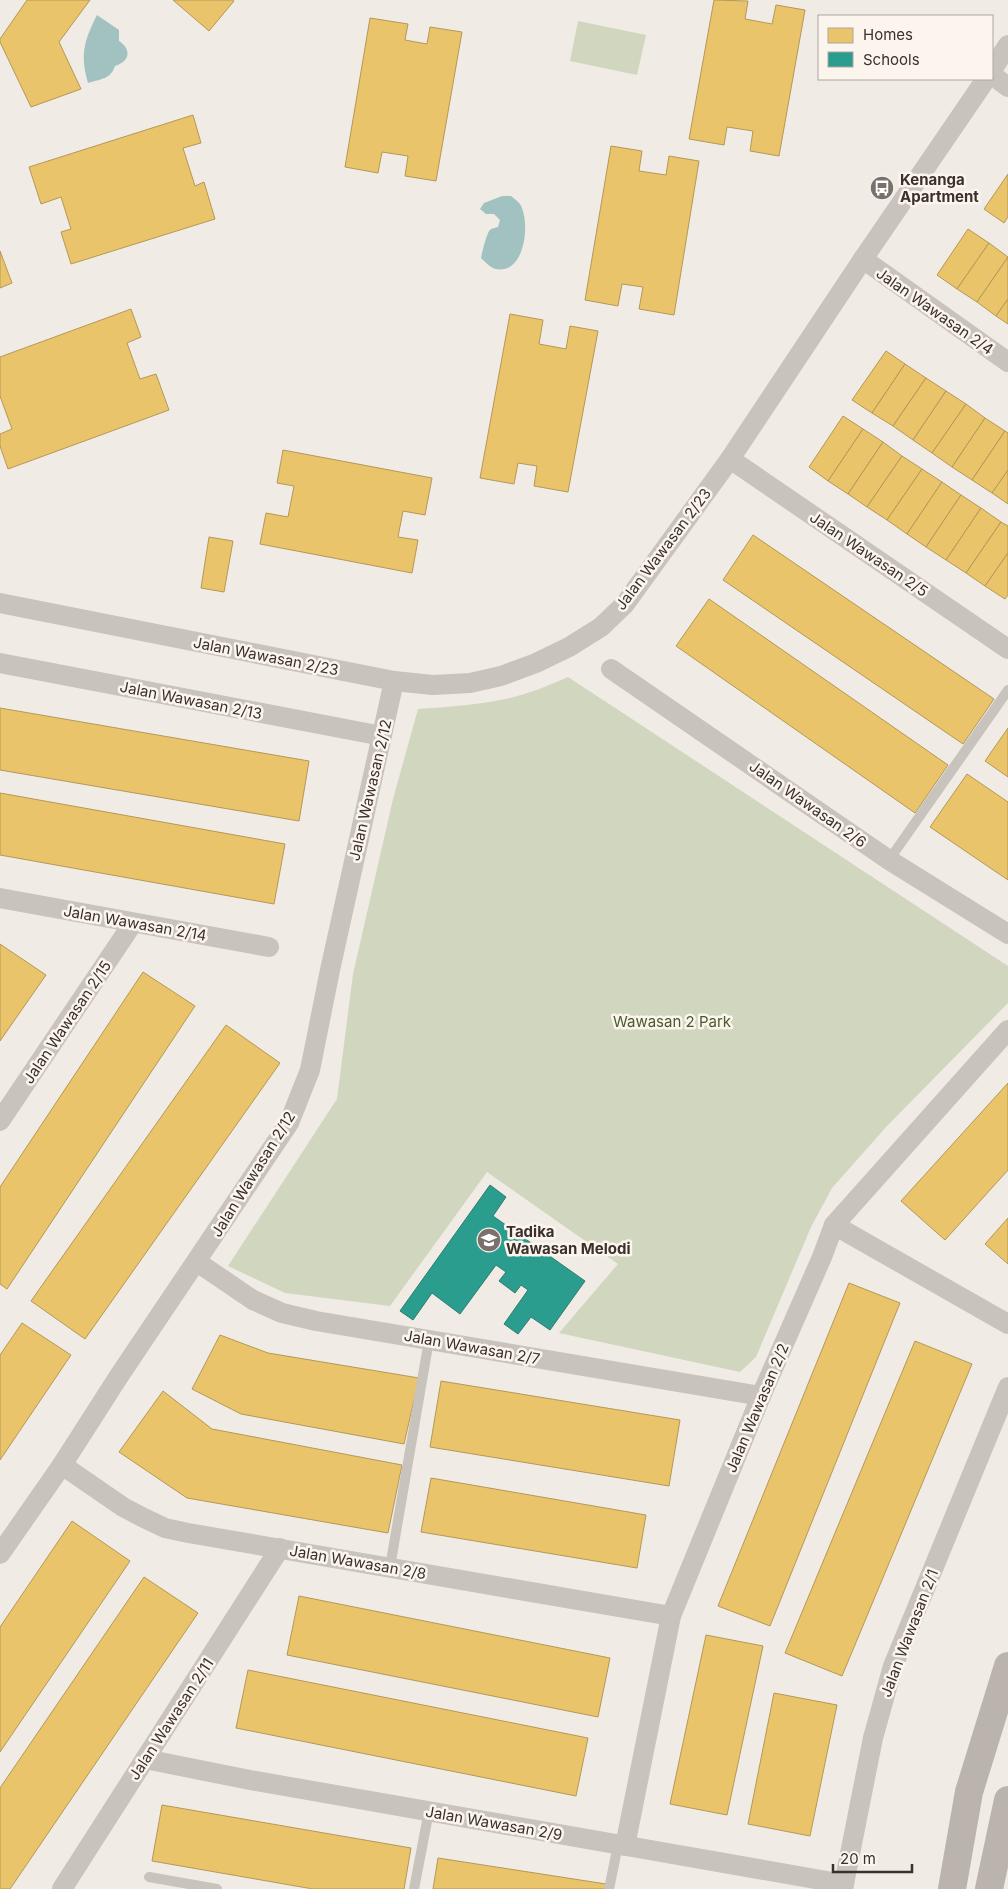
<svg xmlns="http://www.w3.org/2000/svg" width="1008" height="1889" font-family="Inter,sans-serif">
  <rect width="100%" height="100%" fill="#f0ebe5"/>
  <g fill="#d1d6bf">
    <polygon points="578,21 646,35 637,75 570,61"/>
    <path d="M568 677 1008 966V1003L887 1126 832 1188 811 1227 756 1357 740 1372 559 1333 618 1264 487 1172 390 1306 285 1293 228 1266 337 1099 353 974 393 799 418 709C447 707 477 705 506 699 528 694 548 686 568 677Z"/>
  </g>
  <g fill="#a1c2c1">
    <path d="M97 15 119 30V41C131 49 131 61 115 66 111 79 101 79 88 83 80 54 84 41 97 15Z"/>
    <path d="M502 196H511C514 199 518 201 520 204 531 222 525 275 496 269 491 268 485 262 481 258 482 253 487 232 490 230 491 229 497 227 498 227L500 220 494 214H486L480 209 484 203Z"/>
  </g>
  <g fill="#e9c46a" stroke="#b59857">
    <polygon points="27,0 90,0 59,42 81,89 31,107 0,42 0,39"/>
    <polygon points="173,0 232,0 234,1 209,31"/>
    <polygon points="714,0 748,1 745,19 772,24 776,5 805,10 779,156 750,151 753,131 727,127 724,145 689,139"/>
    <polygon points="370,18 408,24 405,40 427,44 430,27 462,32 436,181 405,176 408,156 382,152 378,173 345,167"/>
    <polygon points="193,115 201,143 183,148 195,186 204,182 215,219 71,264 61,232 71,229 61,197 41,204 29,167"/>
    <polygon points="611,146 642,151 639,171 666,175 669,156 699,161 674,315 639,309 643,287 622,284 618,306 585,300"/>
    <polygon points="1008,174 1008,217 1004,223 984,209"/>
    <polygon points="968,229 989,243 957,289 937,275"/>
    <polygon points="989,243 1008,257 977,302 957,289"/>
    <polygon points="0,251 12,283 0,288"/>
    <polygon points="1008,257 1008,299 996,316 977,302"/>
    <polygon points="1008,299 1008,324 996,316"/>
    <polygon points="131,309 141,337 127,343 140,379 156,374 169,410 8,469 0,446 0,434 12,429 0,396 0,357"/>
    <polygon points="510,314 543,320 539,344 566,349 570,326 598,331 568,492 534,486 537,466 518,463 514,484 480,478"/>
    <polygon points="886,351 905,364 872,413 852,400"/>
    <polygon points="905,364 926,378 893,426 872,413"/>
    <polygon points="926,378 946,391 913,440 893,426"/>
    <polygon points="946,391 966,404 932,453 913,440"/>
    <polygon points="966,404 985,418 952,467 932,453"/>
    <polygon points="843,416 863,429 828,481 809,467"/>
    <polygon points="985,418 1005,431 972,480 952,467"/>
    <polygon points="863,429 883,442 848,494 828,481"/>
    <polygon points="1005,431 1008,433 1008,470 992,493 972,480"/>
    <polygon points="883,442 902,456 867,507 848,494"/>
    <polygon points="283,450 432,478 425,515 403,511 398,537 418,540 412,573 260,544 266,513 288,517 294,486 277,483"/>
    <polygon points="902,456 922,469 887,520 867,507"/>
    <polygon points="922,469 942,482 907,534 887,520"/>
    <polygon points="1008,470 1008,504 992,493"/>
    <polygon points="942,482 961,495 926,547 907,534"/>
    <polygon points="961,495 981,508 946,560 926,547"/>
    <polygon points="981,508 1001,522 966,573 946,560"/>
    <polygon points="1001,522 1008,526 1008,553 985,586 966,573"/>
    <polygon points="753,535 994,699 963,744 723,580"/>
    <polygon points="209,537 233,541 224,592 201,588"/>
    <polygon points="1008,553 1008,595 1005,599 985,586"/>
    <polygon points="709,599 948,765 915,813 676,646"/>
    <polygon points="0,708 309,761 299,821 0,770"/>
    <polygon points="1008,728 1008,777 985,761"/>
    <polygon points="967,774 1008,802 1008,880 930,827"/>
    <polygon points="0,793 285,844 274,904 0,855"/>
    <polygon points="0,944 46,975 0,1041"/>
    <polygon points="143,972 195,1006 7,1289 0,1284 0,1187"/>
    <polygon points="226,1025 280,1063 85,1339 31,1301"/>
    <polygon points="1008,1083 1008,1170 945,1240 901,1201"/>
    <polygon points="1008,1218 1008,1264 985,1244"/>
    <polygon points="849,1283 900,1303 770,1626 718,1606"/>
    <polygon points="22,1323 71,1355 0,1460 0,1355"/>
    <polygon points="220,1335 268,1353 419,1378 404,1444 241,1414 192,1389"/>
    <polygon points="915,1341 972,1364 842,1676 785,1653"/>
    <polygon points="441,1381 680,1420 669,1486 430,1447"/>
    <polygon points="163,1391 212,1429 402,1465 388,1533 187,1498 119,1452"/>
    <polygon points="431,1478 646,1515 637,1568 421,1532"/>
    <polygon points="72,1521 130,1561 0,1752 0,1627"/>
    <polygon points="144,1577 198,1613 10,1889 0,1889 0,1788"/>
    <polygon points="299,1596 610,1658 598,1717 287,1655"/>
    <polygon points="706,1635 763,1646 727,1815 670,1804"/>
    <polygon points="248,1670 588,1738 576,1796 236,1728"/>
    <polygon points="774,1693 837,1705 810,1836 748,1824"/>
    <polygon points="162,1805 411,1848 404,1889 313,1889 152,1861"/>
    <polygon points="438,1858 606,1884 605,1889 433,1889"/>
  </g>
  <polygon fill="#2a9d8f" stroke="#2f7c71" points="490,1185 506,1197 493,1216 585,1281 550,1330 531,1317 518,1334 504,1324 528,1290 521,1285 515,1293 499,1281 506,1272 496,1265 460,1314 432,1293 413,1320 400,1311"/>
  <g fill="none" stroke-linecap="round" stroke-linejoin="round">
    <g stroke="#c9c3be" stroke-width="10">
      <polyline points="889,860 1008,690"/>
      <polyline points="390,1567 429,1340"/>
      <polyline points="149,1877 217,1889"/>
      <polyline points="414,1889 429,1811"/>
      <polyline points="609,1889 618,1845"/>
    </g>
    <g stroke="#c9c3be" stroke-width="20">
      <polyline points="992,70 1008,45"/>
      <polyline points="992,75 1008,87"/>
      <polyline points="863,259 1008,362"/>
      <polyline points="730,459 1008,649"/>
      <polyline points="0,603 394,681 433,685 470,683 501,676 536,663 569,647 601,627 625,604 730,459 863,259 986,79"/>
      <polyline points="0,663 382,736"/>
      <polyline points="611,669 889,860 1008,934"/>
      <polyline points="0,898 269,947"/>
      <polyline points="0,1121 133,923"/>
      <polyline points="834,1225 1008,1324"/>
      <polyline points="197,1262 253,1300 282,1313 316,1321 761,1396"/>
      <polyline points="62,1465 123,1507 144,1518 165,1528 188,1533 671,1616"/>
      <polyline points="0,1554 62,1465 119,1376 289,1123 310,1070 330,970 394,681"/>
      <polyline points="145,1759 250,1780 844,1884"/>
      <polyline points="625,1846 671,1616 761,1396 822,1257 834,1225 1008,1030"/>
      <polyline points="62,1889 280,1548"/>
      <polyline points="843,1889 873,1738 893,1666 1008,1387"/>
    </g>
    <g stroke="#bab3ae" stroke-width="28">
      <polyline points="952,1889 969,1792 1008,1666"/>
      <polyline points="989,1889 1008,1800"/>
    </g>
  </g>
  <defs>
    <g id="bus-disc" transform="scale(1.25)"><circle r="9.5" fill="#7a716c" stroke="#fbf5ee"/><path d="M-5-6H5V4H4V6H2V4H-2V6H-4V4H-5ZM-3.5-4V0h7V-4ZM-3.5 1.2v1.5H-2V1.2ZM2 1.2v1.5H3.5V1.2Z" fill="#fff"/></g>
    <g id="school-disc" transform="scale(1.25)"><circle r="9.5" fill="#7a716c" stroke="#fbf5ee"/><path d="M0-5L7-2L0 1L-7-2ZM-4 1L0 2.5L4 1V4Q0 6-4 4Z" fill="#fff"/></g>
  </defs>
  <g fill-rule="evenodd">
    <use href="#bus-disc" x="882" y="188"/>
    <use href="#school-disc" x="489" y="1240"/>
  </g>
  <g text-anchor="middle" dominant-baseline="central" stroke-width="5" stroke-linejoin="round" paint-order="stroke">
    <g font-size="15" font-weight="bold" fill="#3b302b" stroke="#fbf5ee" text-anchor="start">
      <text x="900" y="179">Kenanga<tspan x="900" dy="17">Apartment</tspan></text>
      <text x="506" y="1231">Tadika<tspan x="506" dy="17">Wawasan Melodi</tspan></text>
    </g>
    <g font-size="15" fill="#3b302b" stroke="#fbf5ee">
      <text transform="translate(935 311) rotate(35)">Jalan Wawasan 2/4</text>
      <text transform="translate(663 549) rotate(-53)">Jalan Wawasan 2/23</text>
      <text transform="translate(869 554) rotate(34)">Jalan Wawasan 2/5</text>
      <text transform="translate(266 656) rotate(11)">Jalan Wawasan 2/23</text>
      <text transform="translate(191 700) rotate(11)">Jalan Wawasan 2/13</text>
      <text transform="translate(370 790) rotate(-77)">Jalan Wawasan 2/12</text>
      <text transform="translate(808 804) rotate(35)">Jalan Wawasan 2/6</text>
      <text transform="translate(135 923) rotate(10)">Jalan Wawasan 2/14</text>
      <text transform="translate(67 1022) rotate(-56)">Jalan Wawasan 2/15</text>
      <text transform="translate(253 1174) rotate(-58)">Jalan Wawasan 2/12</text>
      <text transform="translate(472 1347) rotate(10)">Jalan Wawasan 2/7</text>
      <text transform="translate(757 1408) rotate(-67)">Jalan Wawasan 2/2</text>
      <text transform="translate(358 1562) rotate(10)">Jalan Wawasan 2/8</text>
      <text transform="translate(909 1633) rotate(-69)">Jalan Wawasan 2/1</text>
      <text transform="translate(171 1719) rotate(-57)">Jalan Wawasan 2/11</text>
      <text transform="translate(494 1823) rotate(10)">Jalan Wawasan 2/9</text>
    </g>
    <g font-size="15" fill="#4a5a2e" stroke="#fbf5ee">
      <text x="672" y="1021">Wawasan 2 Park</text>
    </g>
  </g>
  <rect x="818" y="15" width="175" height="65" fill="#fbf5ee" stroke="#aea6a0"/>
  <rect x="828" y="28" width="25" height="15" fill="#e9c46a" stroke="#aea6a0"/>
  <text x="863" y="40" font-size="15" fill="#3b302b">Homes</text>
  <rect x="828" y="52" width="25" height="15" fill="#2a9d8f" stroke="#aea6a0"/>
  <text x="863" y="65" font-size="15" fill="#3b302b">Schools</text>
  <path d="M833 1864v8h79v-8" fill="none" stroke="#3b302b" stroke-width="2.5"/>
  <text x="840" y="1864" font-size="15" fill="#3b302b" stroke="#fbf5ee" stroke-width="4" paint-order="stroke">20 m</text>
</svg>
